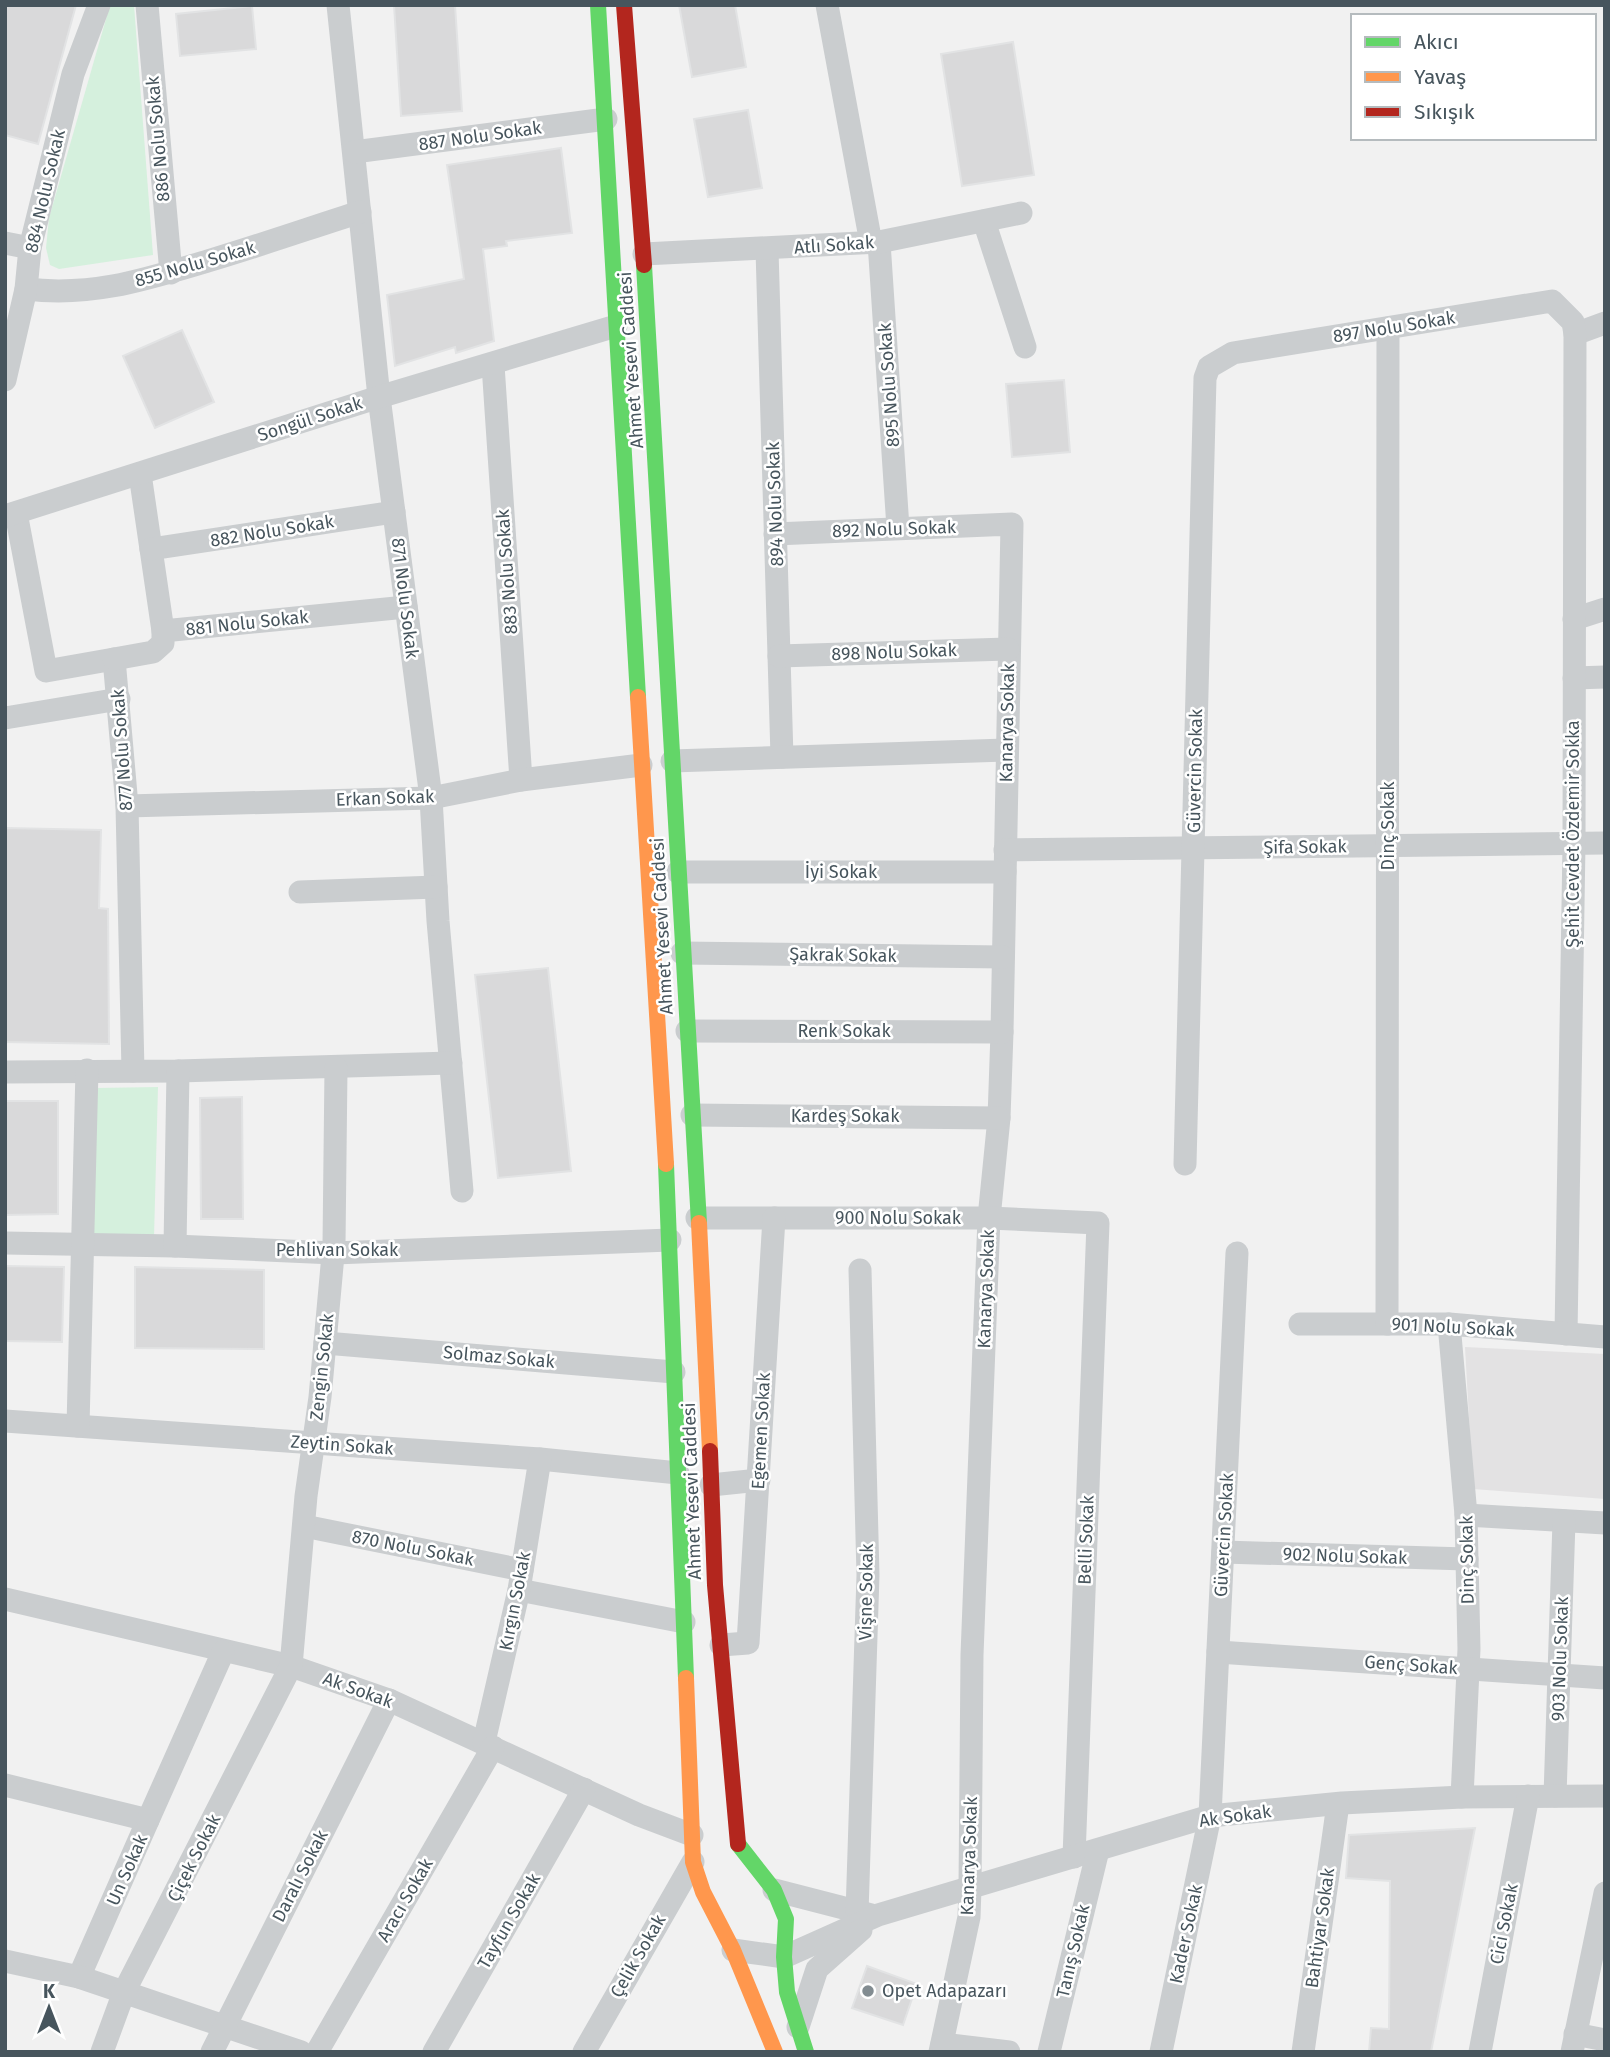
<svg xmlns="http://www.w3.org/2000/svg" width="1610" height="2057" font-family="'Fira Sans',sans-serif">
  <rect width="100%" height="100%" fill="#f1f1f1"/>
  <polygon fill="#e3e2e3" points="1465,1347 1605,1354 1605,1499 1473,1489"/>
  <g fill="#d5f0dd">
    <polygon points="110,5 134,5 153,255 59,269 50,265 46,248 49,218"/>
    <polygon points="158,1087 154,1237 92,1235 96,1088"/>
  </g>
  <g fill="#d9d9da" stroke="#e2e3e4" stroke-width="2">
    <polygon points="5,5 76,5 38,144 5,135"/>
    <polygon points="394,5 455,5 462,111 401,116"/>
    <polygon points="679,5 735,5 746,67 692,77"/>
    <polygon points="252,6 256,49 180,56 176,14"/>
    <polygon points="1013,42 1034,175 962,186 941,54"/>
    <polygon points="748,110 762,188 708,197 694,119"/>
    <polygon points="561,148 572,233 506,241 507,246 483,249 494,341 456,353 455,347 395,366 387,295 464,279 447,165"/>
    <polygon points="182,330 214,402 155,428 123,356"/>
    <polygon points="1064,380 1070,452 1012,457 1006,384"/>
    <polygon points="5,828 101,830 99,908 108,909 109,1044 5,1042"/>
    <polygon points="548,968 571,1171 498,1178 475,975"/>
    <polygon points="242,1097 243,1219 201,1219 200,1098"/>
    <polygon points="5,1101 58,1101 58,1214 5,1215"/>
    <polygon points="6,1266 64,1267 62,1342 5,1341"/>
    <polygon points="135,1267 264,1270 264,1349 135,1348"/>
    <polygon points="1475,1828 1431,2052 1369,2052 1371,2028 1389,2029 1390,1881 1346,1878 1349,1835"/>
    <polygon points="867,1966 917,1984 903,2025 852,2008"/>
  </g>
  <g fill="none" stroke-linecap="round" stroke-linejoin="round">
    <g stroke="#cacdcf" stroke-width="23">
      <polyline points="147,5 171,273"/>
      <polyline points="338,5 379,397 431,798 438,921 462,1191"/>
      <polyline points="827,5 871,243"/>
      <polyline points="354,152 606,119"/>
      <polyline points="984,221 1025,347"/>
      <polyline points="879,242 898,528"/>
      <polyline points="5,243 30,248"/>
      <polyline points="767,250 782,757"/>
      <polyline points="644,254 879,242 1021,213"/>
      <path d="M26 289C94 297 147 279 211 260 261 245 310 228 360 212"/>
      <polyline points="1575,334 1605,323"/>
      <polyline points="493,365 521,780"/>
      <polyline points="5,380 26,289 30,248 73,74 99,5"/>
      <polyline points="140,474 163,631 406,607"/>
      <polyline points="16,513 46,671 114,659 127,806 133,1071"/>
      <polyline points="5,516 379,397 616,326"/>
      <polyline points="775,534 1012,524 1002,1032 999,1118 989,1218 972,1655 970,1888 969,1917 940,2052"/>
      <polyline points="151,549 394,512"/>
      <polyline points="1574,619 1605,609"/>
      <polyline points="779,656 1008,649"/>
      <polyline points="114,659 153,652 163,643 163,631"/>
      <polyline points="1574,678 1605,677"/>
      <polyline points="5,718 119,699"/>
      <polyline points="672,761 1006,750"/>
      <polyline points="127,806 431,798 521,780 641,765"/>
      <polyline points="1005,850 1605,843"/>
      <polyline points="678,872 1005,872"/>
      <polyline points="300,892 436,887"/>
      <polyline points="682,953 1003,957"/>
      <polyline points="687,1031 1002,1032"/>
      <polyline points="5,1072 178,1071 451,1063"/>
      <polyline points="692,1115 999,1118"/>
      <polyline points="1185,1164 1205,378 1209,367 1233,353 1552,301 1573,322 1575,334 1574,844 1566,1334"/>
      <polyline points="697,1218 989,1218 1098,1223 1074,1857"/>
      <polyline points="5,1243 175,1246 334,1253 670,1240"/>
      <polyline points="175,1246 178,1071"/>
      <polyline points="1300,1324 1449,1324 1605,1337"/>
      <polyline points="1387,1324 1388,328"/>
      <polyline points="1449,1324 1466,1515 1469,1649 1462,1797"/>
      <polyline points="325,1343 674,1372"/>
      <polyline points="5,1421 540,1459 678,1473"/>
      <polyline points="78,1426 87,1070"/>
      <polyline points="711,1485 759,1480"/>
      <polyline points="1466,1515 1605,1523"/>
      <polyline points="304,1526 522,1570"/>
      <polyline points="1223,1552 1467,1559"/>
      <polyline points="519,1590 684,1622"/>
      <polyline points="5,1599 291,1666 389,1700 639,1815 692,1835"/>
      <polyline points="721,1645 748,1643 774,1218"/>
      <polyline points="1218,1652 1605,1678"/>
      <polyline points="484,1742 519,1590 540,1459"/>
      <polyline points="5,1785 148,1820 79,1977"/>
      <polyline points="1555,1796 1564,1521"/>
      <polyline points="148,1820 223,1652"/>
      <polyline points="774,1890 871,1915"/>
      <polyline points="857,1913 868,1575 860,1270"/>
      <polyline points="733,1950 784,1957 878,1915 1210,1816 1342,1803 1462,1797 1605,1796"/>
      <polyline points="5,1961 79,1977 301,2052"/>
      <polyline points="798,2027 817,1969 861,1930"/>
      <polyline points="1575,2034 1605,2040"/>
      <polyline points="942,2044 1009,2052"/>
      <polyline points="102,2052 124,1992 291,1666 306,1496 320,1397 334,1244 336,1068"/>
      <polyline points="212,2052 389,1700"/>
      <polyline points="317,2052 493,1747"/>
      <polyline points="434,2052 584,1789"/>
      <polyline points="584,2052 693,1862"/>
      <polyline points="1049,2052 1098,1850"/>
      <polyline points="1161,2052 1210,1816 1237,1253"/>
      <polyline points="1303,2052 1338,1804"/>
      <polyline points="1480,2052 1528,1796"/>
      <polyline points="1572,2052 1605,1893"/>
    </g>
    <g stroke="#63d668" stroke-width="16">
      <polyline points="598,5 638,697"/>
      <polyline points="644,265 699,1223"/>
      <polyline points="666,1164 686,1678"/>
      <polyline points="738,1844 774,1890 786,1919 784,1957 787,1992 806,2052"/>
    </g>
    <g stroke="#ff974d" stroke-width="16">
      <polyline points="638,697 666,1164"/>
      <polyline points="699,1223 710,1451"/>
      <polyline points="686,1678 693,1862 703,1892 733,1950 775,2052"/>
    </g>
    <g stroke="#b3261e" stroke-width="16">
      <polyline points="624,5 644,265"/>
      <polyline points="710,1451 715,1585 738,1844"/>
    </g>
  </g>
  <circle fill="#828c91" stroke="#fff" stroke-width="2.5" cx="868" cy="1991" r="7"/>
  <g text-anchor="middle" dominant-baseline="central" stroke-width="5" stroke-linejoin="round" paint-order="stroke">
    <g font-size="18" fill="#47555d" stroke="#fff">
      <text transform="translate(480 136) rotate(-8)">887 Nolu Sokak</text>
      <text transform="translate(158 139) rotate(-95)">886 Nolu Sokak</text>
      <text transform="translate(45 191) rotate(-77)">884 Nolu Sokak</text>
      <text transform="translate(834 245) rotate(-4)">Atlı Sokak</text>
      <text transform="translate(195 264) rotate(-16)">855 Nolu Sokak</text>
      <text transform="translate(1394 327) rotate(-9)">897 Nolu Sokak</text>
      <text transform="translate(631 360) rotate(-94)">Ahmet Yesevi Caddesi</text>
      <text transform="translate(889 385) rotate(-94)">895 Nolu Sokak</text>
      <text transform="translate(310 419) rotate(-18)">Songül Sokak</text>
      <text transform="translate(775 504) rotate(-92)">894 Nolu Sokak</text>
      <text transform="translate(894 529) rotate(-2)">892 Nolu Sokak</text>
      <text transform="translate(272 531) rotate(-9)">882 Nolu Sokak</text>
      <text transform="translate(507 572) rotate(-94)">883 Nolu Sokak</text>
      <text transform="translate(405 598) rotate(83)">871 Nolu Sokak</text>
      <text transform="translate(247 623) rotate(-6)">881 Nolu Sokak</text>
      <text transform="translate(894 652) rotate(-2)">898 Nolu Sokak</text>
      <text transform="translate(1007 723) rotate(-89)">Kanarya Sokak</text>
      <text transform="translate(122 750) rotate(-94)">877 Nolu Sokak</text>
      <text transform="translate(1195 771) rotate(-89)">Güvercin Sokak</text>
      <text transform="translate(385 798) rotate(-2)">Erkan Sokak</text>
      <text transform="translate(1388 826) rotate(-90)">Dinç Sokak</text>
      <text transform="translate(1573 834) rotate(-90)">Şehit Cevdet Özdemir Sokka</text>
      <text transform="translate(1305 847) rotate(-1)">Şifa Sokak</text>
      <text x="841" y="872">İyi Sokak</text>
      <text transform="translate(662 926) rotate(-93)">Ahmet Yesevi Caddesi</text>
      <text transform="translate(843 955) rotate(1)">Şakrak Sokak</text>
      <text x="844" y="1031">Renk Sokak</text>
      <text x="845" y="1116">Kardeş Sokak</text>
      <text x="898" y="1218">900 Nolu Sokak</text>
      <text x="337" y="1250">Pehlivan Sokak</text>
      <text transform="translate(986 1289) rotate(-88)">Kanarya Sokak</text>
      <text transform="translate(1453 1327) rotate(3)">901 Nolu Sokak</text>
      <text transform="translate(499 1357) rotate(5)">Solmaz Sokak</text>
      <text transform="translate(322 1367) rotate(-84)">Zengin Sokak</text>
      <text transform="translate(761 1431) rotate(-87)">Egemen Sokak</text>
      <text transform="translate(342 1445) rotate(4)">Zeytin Sokak</text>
      <text transform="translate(692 1491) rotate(-92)">Ahmet Yesevi Caddesi</text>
      <text transform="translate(1224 1535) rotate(-87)">Güvercin Sokak</text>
      <text transform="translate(1086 1540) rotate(-88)">Belli Sokak</text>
      <text transform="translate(413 1548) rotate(11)">870 Nolu Sokak</text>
      <text transform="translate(1345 1556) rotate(2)">902 Nolu Sokak</text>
      <text transform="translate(1467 1560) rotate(-91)">Dinç Sokak</text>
      <text transform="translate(866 1592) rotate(-89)">Vişne Sokak</text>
      <text transform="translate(515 1601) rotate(-79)">Kırgın Sokak</text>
      <text transform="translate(1560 1659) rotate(-88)">903 Nolu Sokak</text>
      <text transform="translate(1411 1665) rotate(4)">Genç Sokak</text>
      <text transform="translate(358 1690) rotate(20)">Ak Sokak</text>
      <text transform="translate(1235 1816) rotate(-8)">Ak Sokak</text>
      <text transform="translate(969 1856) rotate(-88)">Kanarya Sokak</text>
      <text transform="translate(194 1858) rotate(-63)">Çiçek Sokak</text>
      <text transform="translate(127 1870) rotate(-66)">Un Sokak</text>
      <text transform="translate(300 1876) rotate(-63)">Daralı Sokak</text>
      <text transform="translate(405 1900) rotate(-60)">Aracı Sokak</text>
      <text transform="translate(509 1921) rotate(-60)">Tayfun Sokak</text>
      <text transform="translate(1504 1924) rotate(-79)">Cici Sokak</text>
      <text transform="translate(1320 1928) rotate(-82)">Bahtiyar Sokak</text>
      <text transform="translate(1186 1934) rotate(-78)">Kader Sokak</text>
      <text transform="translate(1073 1951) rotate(-77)">Tanış Sokak</text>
      <text transform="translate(638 1956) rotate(-60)">Çelik Sokak</text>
    </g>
    <g font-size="18" fill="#47555d" stroke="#fff" text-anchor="start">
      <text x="882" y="1991">Opet Adapazarı</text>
    </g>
  </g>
  <rect width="1610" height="2057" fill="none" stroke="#47555d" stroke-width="14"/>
  <rect x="1351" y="14" width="245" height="126" fill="#ffffff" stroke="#b5bbbe" stroke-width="2"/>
  <rect x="1365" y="37" width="35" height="10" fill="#63d668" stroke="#b5bbbe" stroke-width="2"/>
  <text x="1414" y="49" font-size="21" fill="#47555d">Akıcı</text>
  <rect x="1365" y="72" width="35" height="10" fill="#ff974d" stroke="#b5bbbe" stroke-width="2"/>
  <text x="1414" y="84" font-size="21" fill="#47555d">Yavaş</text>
  <rect x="1365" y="107" width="35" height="10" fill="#b3261e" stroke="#b5bbbe" stroke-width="2"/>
  <text x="1414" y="119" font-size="21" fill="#47555d">Sıkışık</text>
  <g transform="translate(49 2008)" stroke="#ffffff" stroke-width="5" paint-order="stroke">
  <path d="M0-5L12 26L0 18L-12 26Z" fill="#47555d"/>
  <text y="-10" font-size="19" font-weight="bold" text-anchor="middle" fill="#47555d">K</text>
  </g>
</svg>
